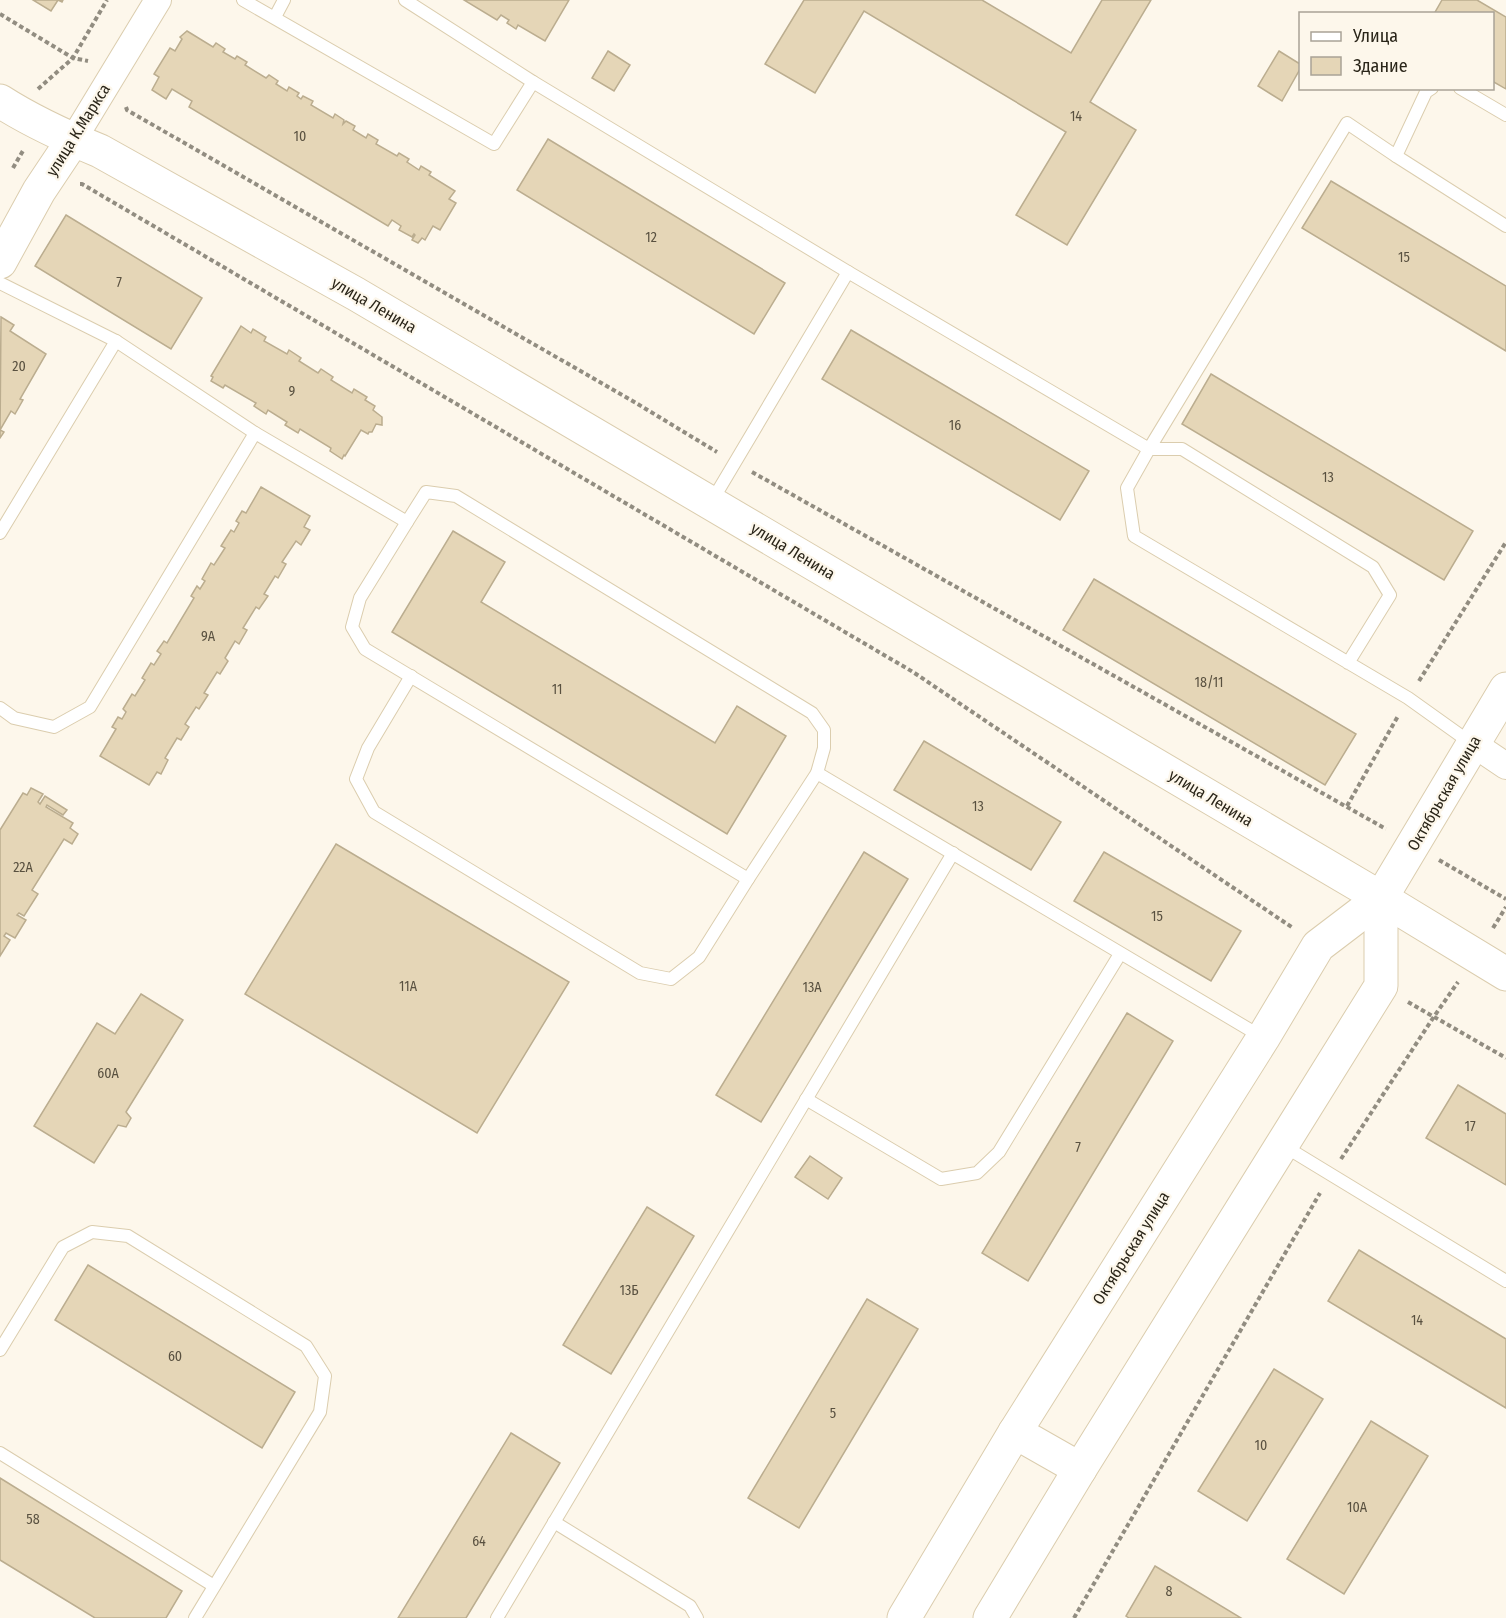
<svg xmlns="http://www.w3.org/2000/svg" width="1506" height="1618" font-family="'Fira Sans Condensed',sans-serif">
  <rect width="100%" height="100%" fill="#fdf7eb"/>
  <g fill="#e5d6b7" stroke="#bbad8f" stroke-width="1.5">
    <polygon points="33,0 63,0 62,2 58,0 51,11"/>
    <polygon points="464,0 569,0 545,41 518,25 516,29 507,23 509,20 501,15 497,20"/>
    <polygon points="804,0 982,0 1071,53 1102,0 1151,0 1090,102 1136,130 1067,245 1016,215 1066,132 864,11 815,93 765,64"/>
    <polygon points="1442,0 1477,0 1506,17 1506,89 1492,81 1492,14 1434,14"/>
    <polygon points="187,31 213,47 216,43 225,49 223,52 235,59 237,56 247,62 245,65 266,78 269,75 278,81 276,84 287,91 289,87 299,93 297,96 301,99 303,96 313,101 311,105 333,118 335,114 344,120 343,124 346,121 355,126 353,130 366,138 368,134 378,140 376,144 397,156 399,153 409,159 407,162 419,170 421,166 431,172 429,175 455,191 449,199 456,203 440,230 433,226 425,240 422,238 418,243 412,240 415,235 414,234 412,237 399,230 401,226 392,220 388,226 189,107 192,101 172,89 166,99 152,90 159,77 154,74 170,48 175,51 182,39 180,37"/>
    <polygon points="608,51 630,65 614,91 592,78"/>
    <polygon points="1279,51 1300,64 1300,69 1282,101 1258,86"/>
    <polygon points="548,139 785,283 754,334 517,190"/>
    <polygon points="1331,181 1506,286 1506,351 1302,228"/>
    <polygon points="66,215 202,298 171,349 35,266"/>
    <polygon points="1,317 14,325 10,331 46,354 20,399 23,400 15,414 11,411 0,430 4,432 0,438"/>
    <polygon points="241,326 251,333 253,329 266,337 264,341 287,354 289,350 301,358 299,361 318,373 321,369 333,377 331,380 352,393 354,389 367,397 365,400 375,406 373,410 382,417 382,425 376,424 372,432 369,432 368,434 361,430 345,456 344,455 342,459 330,451 331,448 300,429 298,433 285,425 287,422 268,410 266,414 254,406 256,403 225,385 223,388 211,381 213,377 211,376"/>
    <polygon points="851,330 1089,471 1060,520 822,379"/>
    <polygon points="1211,374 1473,531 1444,580 1182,424"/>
    <polygon points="261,487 310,516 304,527 310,530 301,545 296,541 282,562 286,564 278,578 275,576 264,594 268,596 259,609 256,607 243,628 247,630 239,644 235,641 225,658 228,661 220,674 217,672 204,693 208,695 199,709 196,707 185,724 189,727 181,740 177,738 165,758 168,760 161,774 157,772 149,785 100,756 116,729 112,727 118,717 122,719 126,712 123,709 132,694 135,696 145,680 142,678 151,663 154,665 161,654 157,651 164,641 167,643 194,598 191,596 197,586 200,589 205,581 202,579 211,563 214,565 225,548 221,546 231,530 234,532 239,523 236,521 242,511 246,513"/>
    <polygon points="453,531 505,562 481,602 715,743 737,706 786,736 727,834 392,632"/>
    <polygon points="1094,579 1356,734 1325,785 1063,630"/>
    <polygon points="924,741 1061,822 1031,870 894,790"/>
    <polygon points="31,788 43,794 38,802 40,804 45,796 67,810 63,815 47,805 46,807 73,823 70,828 78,834 72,844 64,839 32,890 38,894 24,916 19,913 17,915 26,920 15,938 6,933 4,936 10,940 0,956 0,830 23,793 27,795"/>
    <polygon points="336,844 569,982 477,1133 245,994"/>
    <polygon points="864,852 908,879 761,1122 716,1095"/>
    <polygon points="1104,852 1241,931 1211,981 1074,901"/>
    <polygon points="141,994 183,1020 126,1112 131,1118 126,1127 118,1125 94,1163 34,1126 97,1023 115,1034"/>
    <polygon points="1127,1013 1173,1041 1028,1281 982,1253"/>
    <polygon points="1458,1085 1506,1114 1506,1185 1426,1138"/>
    <polygon points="810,1156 842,1178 828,1199 795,1177"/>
    <polygon points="647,1207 694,1236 611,1374 563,1345"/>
    <polygon points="1359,1250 1506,1339 1506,1408 1328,1301"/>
    <polygon points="88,1265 295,1392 262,1448 55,1320"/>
    <polygon points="867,1299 918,1329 799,1528 748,1498"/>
    <polygon points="1274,1369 1323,1399 1247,1521 1198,1491"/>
    <polygon points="1371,1421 1428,1456 1344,1594 1287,1559"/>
    <polygon points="511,1433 560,1463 466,1618 398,1618"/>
    <polygon points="0,1478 182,1591 166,1618 95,1618 0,1560"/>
    <polygon points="1155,1566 1241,1618 1129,1618 1126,1616"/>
  </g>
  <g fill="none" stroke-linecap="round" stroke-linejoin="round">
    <g stroke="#dbcdae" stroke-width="14">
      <g id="lane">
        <polyline points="243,0 494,144 533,82 848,272"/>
        <polyline points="405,0 533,82"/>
        <polyline points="275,17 284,0"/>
        <polyline points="1460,88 1506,115"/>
        <polyline points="1396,156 1506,226"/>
        <polyline points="0,283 116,341 255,433 407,522 426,492 456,496 812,713 824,730 824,748 817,773 748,879 699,957 671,979 640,973 374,812 356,779 368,748 411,676"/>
        <polyline points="712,501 848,272 1149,449 1347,123 1396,156 1426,92 1432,88"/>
        <polyline points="407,522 360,598 352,627 365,649 748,879"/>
        <polyline points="0,533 116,341"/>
        <polyline points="1348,663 1390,595 1373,567 1182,449 1149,449 1127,488 1134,536 1408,698 1471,743"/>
        <polyline points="0,708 14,718 54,727 90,707 255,433"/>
        <path d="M817 773C966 860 1113 950 1262 1037"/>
        <polyline points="806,1099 941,1179 977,1173 999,1152 1120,954"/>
        <polyline points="1284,1146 1506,1281"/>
        <polyline points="0,1350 63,1247 92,1232 128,1236 306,1346 325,1376 320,1412 195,1618"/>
        <polyline points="0,1453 214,1586"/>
        <polyline points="554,1522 690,1606 697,1618"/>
        <polyline points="497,1618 953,853"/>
      </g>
    </g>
    <g stroke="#dbcdae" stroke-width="28">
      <g id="street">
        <polyline points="73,140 158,0"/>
        <polyline points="1472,743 1506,766"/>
      </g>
    </g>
    <g stroke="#dbcdae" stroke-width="35">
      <g id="secondary">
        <path d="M0 101C31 121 66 137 100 151L356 294 1381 898 1506 974"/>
        <polyline points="0,262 39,191 73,140"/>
        <polyline points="1015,1432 1080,1469"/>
        <polyline points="904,1618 1015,1432 1263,1038 1318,946 1381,898 1506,689"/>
        <polyline points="990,1618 1080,1469 1381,986 1381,898"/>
      </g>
    </g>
    <g stroke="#928d81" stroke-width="4" stroke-dasharray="4.5 3" stroke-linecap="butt">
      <polyline points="0,14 73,58 88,61"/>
      <polyline points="38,89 73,58 107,0"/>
      <polyline points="126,107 127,110 636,403 717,452"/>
      <polyline points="13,168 24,149"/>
      <polyline points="80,184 82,184 913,672 1293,928"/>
      <polyline points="752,472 1386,829"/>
      <polyline points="1419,681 1506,542"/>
      <polyline points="1347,806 1398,716"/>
      <polyline points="1439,860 1506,899"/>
      <polyline points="1493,928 1506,907"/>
      <polyline points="1408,1002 1506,1058"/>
      <polyline points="1341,1159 1433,1018 1458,982"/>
      <polyline points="1074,1618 1320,1193"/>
    </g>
    <use href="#lane" stroke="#fff" stroke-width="12"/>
    <use href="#street" stroke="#fff" stroke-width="26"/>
    <use href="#secondary" stroke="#fff" stroke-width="33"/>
  </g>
  <g text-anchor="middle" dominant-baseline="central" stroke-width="4.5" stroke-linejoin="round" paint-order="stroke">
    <g font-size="14" fill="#595140">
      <text x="1076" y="116">14</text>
      <text x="300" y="136">10</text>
      <text x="651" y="237">12</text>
      <text x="1404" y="257">15</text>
      <text x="119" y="282">7</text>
      <text x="19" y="366">20</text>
      <text x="292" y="391">9</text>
      <text x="955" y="425">16</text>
      <text x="1328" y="477">13</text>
      <text x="208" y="636">9А</text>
      <text x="1209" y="682">18/11</text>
      <text x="557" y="689">11</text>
      <text x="978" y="806">13</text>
      <text x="23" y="867">22А</text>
      <text x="1157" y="916">15</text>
      <text x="408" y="986">11А</text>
      <text x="812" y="987">13А</text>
      <text x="108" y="1073">60А</text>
      <text x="1470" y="1126">17</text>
      <text x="1078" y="1147">7</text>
      <text x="629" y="1290">13Б</text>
      <text x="1417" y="1320">14</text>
      <text x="175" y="1356">60</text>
      <text x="833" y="1413">5</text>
      <text x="1261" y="1445">10</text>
      <text x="1357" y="1507">10А</text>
      <text x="33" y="1519">58</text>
      <text x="479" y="1541">64</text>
      <text x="1169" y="1591">8</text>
    </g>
    <g font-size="16" fill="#2a2519" stroke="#fdf7eb">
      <text transform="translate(78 130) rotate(-58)">улица К.Маркса</text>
      <text transform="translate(374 305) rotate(30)">улица Ленина</text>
      <text transform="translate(793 551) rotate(31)">улица Ленина</text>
      <text transform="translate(1444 793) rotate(-60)">Октябрьская улица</text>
      <text transform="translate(1211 798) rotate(31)">улица Ленина</text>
      <text transform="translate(1131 1248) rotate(-58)">Октябрьская улица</text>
    </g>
  </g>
  <rect x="1299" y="12" width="195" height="78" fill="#fdf7eb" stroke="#a9a397" stroke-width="1.5"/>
  <rect x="1311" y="32" width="30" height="9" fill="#ffffff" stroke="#a9a397" stroke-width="1.5"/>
  <text x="1353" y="42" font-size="18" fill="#2a2519">Улица</text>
  <rect x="1311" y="57" width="30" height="18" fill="#e5d6b7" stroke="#a9a397" stroke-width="1.5"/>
  <text x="1353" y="72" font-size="18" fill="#2a2519">Здание</text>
</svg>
